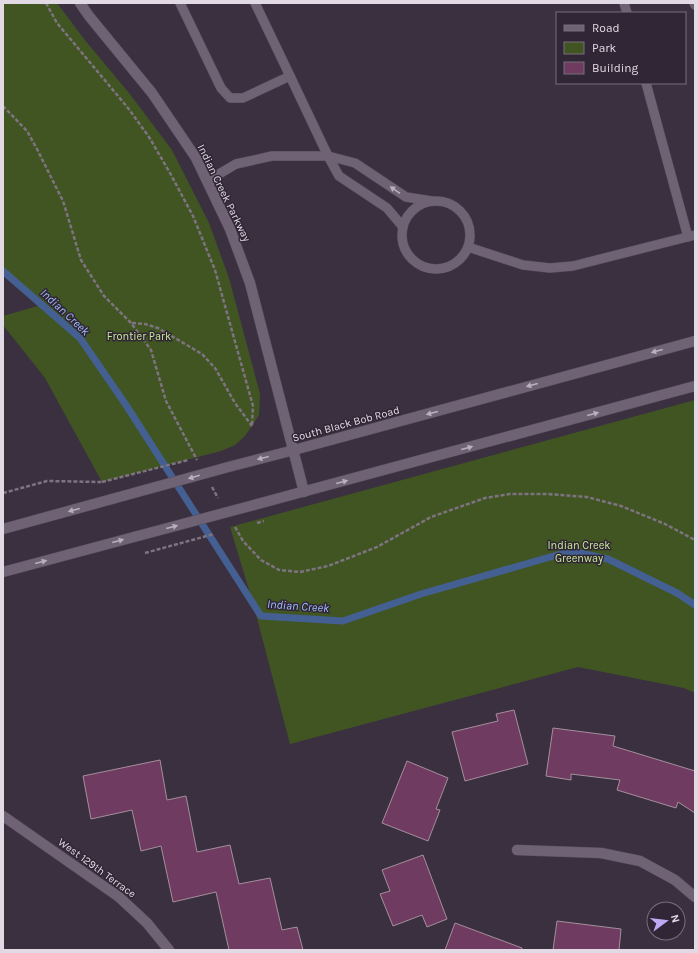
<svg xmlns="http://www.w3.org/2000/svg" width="698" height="953" font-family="Karla,sans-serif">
  <rect width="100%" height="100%" fill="#3b3040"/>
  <g fill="#415522">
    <polygon points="3,3 57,3 84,39 129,93 172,150 209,223 229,278 260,394 259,415 252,426 244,437 235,445 221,451 102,482 45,378 3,325 3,316 41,305 3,271"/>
    <polygon points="695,400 695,693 684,688 578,667 290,744 253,603 230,527"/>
  </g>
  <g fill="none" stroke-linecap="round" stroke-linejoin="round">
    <polyline stroke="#446093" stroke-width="7" points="3,271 80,338 126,405 261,616 343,621 421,594 571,551 608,559 677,593 695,605"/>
  </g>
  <g fill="#703b61" stroke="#a48f9d">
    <polygon points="514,710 528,764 465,781 452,732 498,721 496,714"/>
    <polygon points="553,728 615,736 613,746 695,771 695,813 678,802 676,808 617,790 620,780 571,774 571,780 546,776"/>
    <polygon points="160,760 167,800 186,796 197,852 230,845 239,884 270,878 282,930 297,927 303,950 229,950 216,892 173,902 161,846 141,851 132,810 91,819 83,776"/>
    <polygon points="407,761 448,778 436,809 440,810 428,841 382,823"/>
    <polygon points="423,855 447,919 427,927 422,915 393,926 380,894 390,891 382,870"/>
    <polygon points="557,921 621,929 619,950 553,950"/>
    <polygon points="455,923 522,948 522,950 445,950"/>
  </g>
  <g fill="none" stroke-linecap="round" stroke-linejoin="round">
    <g stroke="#574e5b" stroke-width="10">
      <g id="lane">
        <polyline points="180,3 221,88 230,98 243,98 290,76 328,156 339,176 387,208 403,227"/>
        <polyline points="255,3 290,76"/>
        <polyline points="624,3 627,13"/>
        <polyline points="694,3 695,5"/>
        <polyline points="646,83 688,237"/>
        <polyline points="207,181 236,164 272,156 328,156 355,163 406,197 432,201"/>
        <circle cx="436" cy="235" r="34"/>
        <polyline points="468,247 523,265 550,268 573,266 695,235"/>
      </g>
    </g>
    <g stroke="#574e5b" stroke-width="11">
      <g id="street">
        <polyline points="3,816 119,897 147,923 169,950"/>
        <polyline points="517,850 601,853 640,861 675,880 695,897"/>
      </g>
    </g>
    <g stroke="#574e5b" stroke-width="11">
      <g id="secondary">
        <polyline points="80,3 89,16 152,93 196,158 230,229 250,283 304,492"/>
        <polyline points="232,466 294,450 695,341"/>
        <polyline points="254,505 695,386"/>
        <polyline points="3,529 112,499"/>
        <polyline points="3,572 134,537"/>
      </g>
    </g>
    <g stroke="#7d7381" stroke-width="2.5" stroke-dasharray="4 2" stroke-linecap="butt">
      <polyline points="46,3 57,23 128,108 149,137 170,173 193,216 215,270 253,406 252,426"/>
      <polyline points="3,106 27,131 38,151 63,201 81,260 104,296 131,323 151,350 166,401 197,460"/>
      <polyline points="132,323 145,324 158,328 202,354 215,368 235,403 252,426"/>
      <polyline points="212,487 218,498"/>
      <polyline points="3,493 47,481 102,482"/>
      <polyline points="235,527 243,541 261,560 279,570 300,572 328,566 377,547 431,517 485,498 510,494 547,494 587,497 621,506 665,524 695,540"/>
    </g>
    <use href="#lane" stroke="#6f6274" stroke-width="9"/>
    <use href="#street" stroke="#6f6274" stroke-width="10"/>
    <use href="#secondary" stroke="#6f6274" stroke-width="10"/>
    <g stroke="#574e5b" stroke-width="11" stroke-linecap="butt">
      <g id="secondary-bridge">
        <polyline points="112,499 232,466"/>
        <polyline points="134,537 254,505"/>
      </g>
    </g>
    <g stroke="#7d7381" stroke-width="2.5" stroke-dasharray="4 2" stroke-linecap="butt">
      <polyline points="102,482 188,460"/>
      <polyline points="257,523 264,521"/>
      <polyline points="145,553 214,534"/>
    </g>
    <use href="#secondary-bridge" stroke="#6f6274" stroke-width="10"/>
  </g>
  <defs><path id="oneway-solid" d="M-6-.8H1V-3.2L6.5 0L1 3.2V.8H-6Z"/></defs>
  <g fill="#b9b0bd">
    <use href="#oneway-solid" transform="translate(395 190) rotate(-146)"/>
    <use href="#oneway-solid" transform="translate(657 351) rotate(165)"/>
    <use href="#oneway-solid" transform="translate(532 385) rotate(165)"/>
    <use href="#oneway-solid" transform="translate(432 413) rotate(165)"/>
    <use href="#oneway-solid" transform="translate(593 414) rotate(-15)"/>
    <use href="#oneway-solid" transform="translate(467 448) rotate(-15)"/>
    <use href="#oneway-solid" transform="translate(263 458) rotate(166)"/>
    <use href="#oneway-solid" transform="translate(194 477) rotate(164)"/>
    <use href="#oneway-solid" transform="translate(342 482) rotate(-15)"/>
    <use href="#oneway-solid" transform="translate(74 510) rotate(165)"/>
    <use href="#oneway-solid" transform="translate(172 527) rotate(-15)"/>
    <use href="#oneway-solid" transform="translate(118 541) rotate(-15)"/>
    <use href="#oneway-solid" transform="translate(41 562) rotate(-15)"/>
  </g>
  <g text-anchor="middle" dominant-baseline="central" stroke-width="3" stroke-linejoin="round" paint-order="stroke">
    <g font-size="11" fill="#e1dae4" stroke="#312636">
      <text transform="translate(224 193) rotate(64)">Indian Creek Parkway</text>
      <text transform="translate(346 424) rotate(-15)">South Black Bob Road</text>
      <text transform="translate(97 868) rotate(36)">West 129th Terrace</text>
    </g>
    <g font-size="11" fill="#c8ed95" stroke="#312636">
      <text x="139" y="336">Frontier Park</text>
      <text x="579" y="545">Indian Creek<tspan x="579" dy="13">Greenway</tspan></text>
    </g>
    <g font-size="12" font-style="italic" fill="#9cbefc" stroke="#312636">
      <text transform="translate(65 312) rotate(43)">Indian Creek</text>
      <text transform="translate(298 606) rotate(4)">Indian Creek</text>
    </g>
  </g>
  <rect width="698" height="953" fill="none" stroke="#e1dae4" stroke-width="8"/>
  <rect x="556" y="12" width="130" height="72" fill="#312636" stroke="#776e7c"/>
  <rect x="564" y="25" width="20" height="6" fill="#6f6274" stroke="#776e7c"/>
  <text x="592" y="32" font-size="12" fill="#e1dae4">Road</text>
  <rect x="564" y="42" width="20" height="12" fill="#415522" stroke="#776e7c"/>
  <text x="592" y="52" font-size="12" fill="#e1dae4">Park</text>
  <rect x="564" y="62" width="20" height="12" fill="#703b61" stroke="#776e7c"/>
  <text x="592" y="72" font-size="12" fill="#e1dae4">Building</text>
  <g transform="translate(666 921) rotate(75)"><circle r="19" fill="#312636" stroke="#776e7c"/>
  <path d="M0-3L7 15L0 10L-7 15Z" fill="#bea9f4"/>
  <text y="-6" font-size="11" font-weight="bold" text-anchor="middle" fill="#e1dae4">N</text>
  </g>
</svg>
